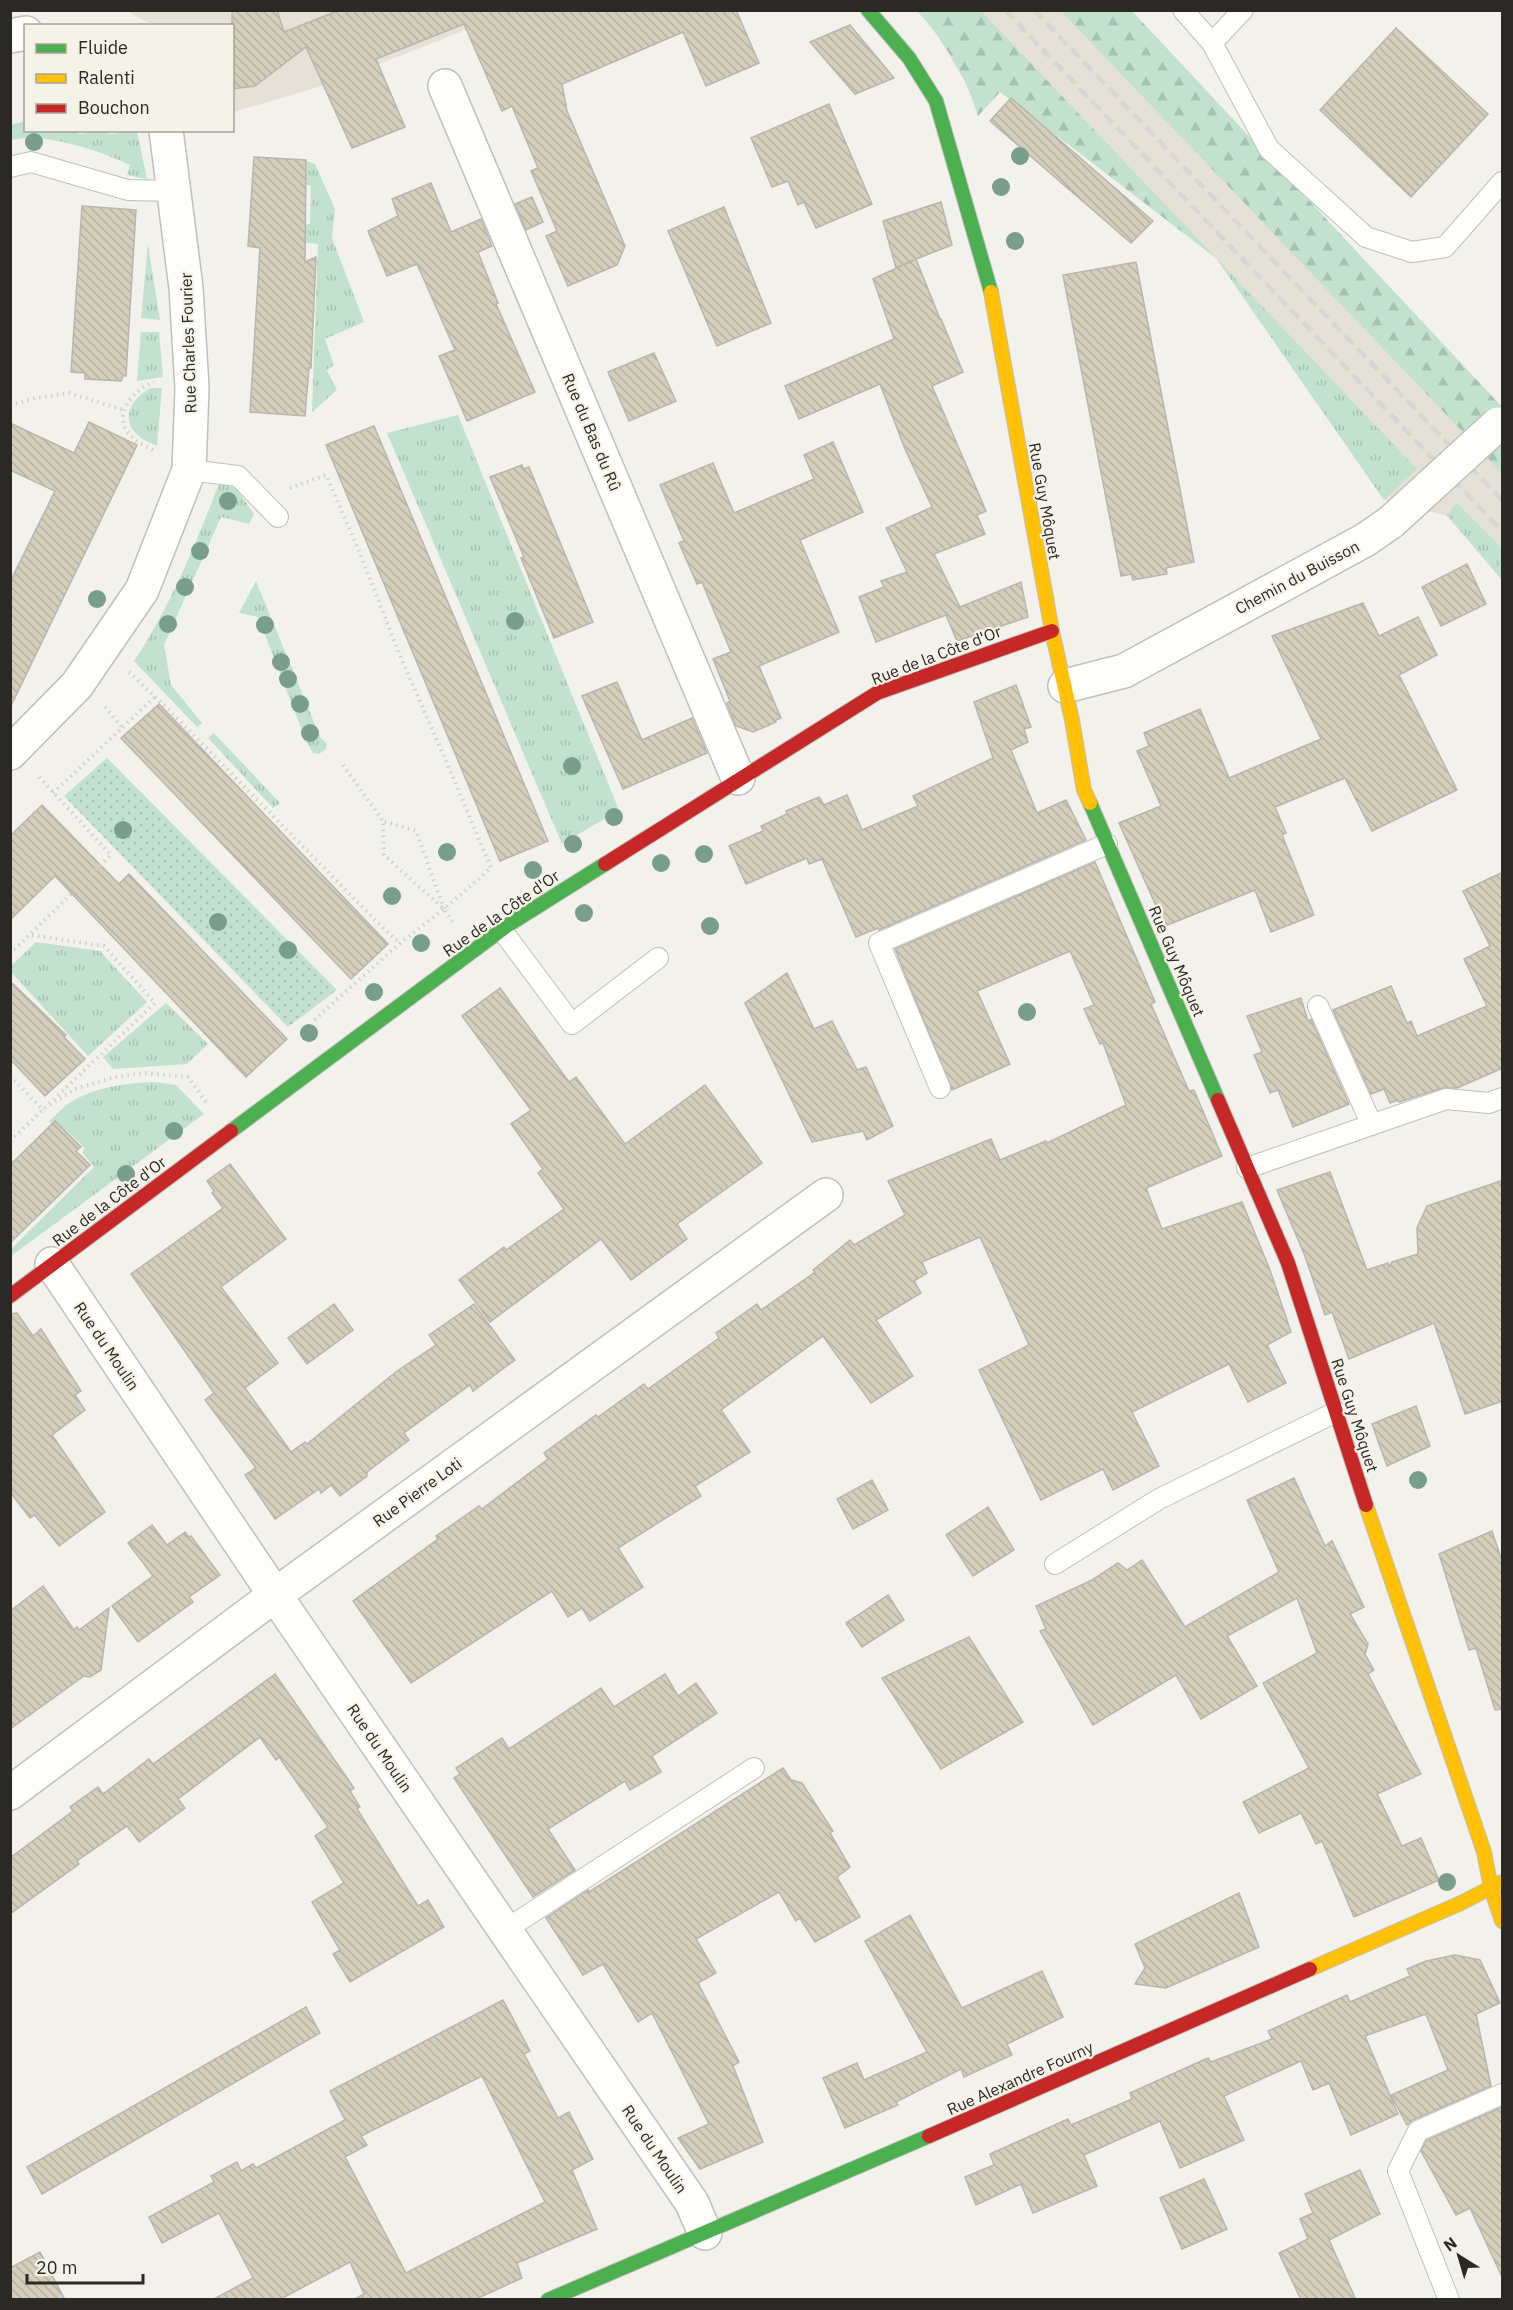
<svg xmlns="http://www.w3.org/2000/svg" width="1513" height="2310" font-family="'IBM Plex Sans',sans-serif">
  <defs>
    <pattern id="grass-tufts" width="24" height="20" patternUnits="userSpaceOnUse" patternTransform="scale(1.5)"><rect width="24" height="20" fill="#c2e2cd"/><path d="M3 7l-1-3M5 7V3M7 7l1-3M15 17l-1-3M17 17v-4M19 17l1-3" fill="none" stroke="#a7c2b0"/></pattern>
    <pattern id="forest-firs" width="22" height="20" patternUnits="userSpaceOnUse" patternTransform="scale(1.5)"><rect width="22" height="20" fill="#c2e2cd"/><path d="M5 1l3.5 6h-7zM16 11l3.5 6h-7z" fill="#a7c2b0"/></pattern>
    <pattern id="garden-dots" width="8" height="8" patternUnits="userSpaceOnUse" patternTransform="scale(1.5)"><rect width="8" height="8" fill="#c2e2cd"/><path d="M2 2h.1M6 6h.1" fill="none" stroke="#a7c2b0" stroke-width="1.8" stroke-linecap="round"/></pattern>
    <pattern id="building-back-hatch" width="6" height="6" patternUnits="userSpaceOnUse" patternTransform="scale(1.5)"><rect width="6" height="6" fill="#d5cebb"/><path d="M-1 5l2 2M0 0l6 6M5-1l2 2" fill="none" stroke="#b7b1a1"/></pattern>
  </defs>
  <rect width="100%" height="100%" fill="#f2f1eb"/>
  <g fill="#e5e1d6">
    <polygon points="126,11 513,11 329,84 233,112 232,26 153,25"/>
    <polygon points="917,11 1129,11 1502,407 1502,580 1447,516 1384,500 1216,258 1000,92 978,116 971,92 933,28"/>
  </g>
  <g fill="url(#grass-tufts)">
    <path d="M25 121 26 130 78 131V134L107 130 109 134 137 131 147 179 127 175 130 165C102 152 69 141 39 138 30 137 20 139 11 140V125Z"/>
    <polygon points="307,161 315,164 335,209 332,238 364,322 325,339 334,365 327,370 337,390 312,412 318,244 301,242 302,225 310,224 311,186 304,184"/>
    <polygon points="148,245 160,320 141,318"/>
    <polygon points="1216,258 1417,469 1384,500"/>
    <polygon points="141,332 159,332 163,377 137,381"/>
    <path d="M151 388H162L157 446C152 443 144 441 140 437 118 420 132 397 151 388Z"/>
    <polygon points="458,415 619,810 562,844 387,433"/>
    <path d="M219 484 236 488 254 514 249 524 221 517 164 645 171 685 202 723 197 727 134 661C171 606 195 545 219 484Z"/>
    <polygon points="1457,503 1502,548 1502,580 1447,515"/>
    <polygon points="256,581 320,737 327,744 326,749 319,754 313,753 307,743 258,617 239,613"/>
    <polygon points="214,733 280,803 273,808 208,738"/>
    <polygon points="36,942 100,951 147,1002 88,1056 11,972 11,966"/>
    <polygon points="166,1003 208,1044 187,1064 113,1069 103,1057"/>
    <path d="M155 1082 176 1085 204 1114 11 1256V1249L94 1167 82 1152 85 1148 66 1130 60 1132 49 1121C56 1115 63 1107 71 1102 95 1087 127 1083 155 1082Z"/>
  </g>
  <g fill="url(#forest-firs)">
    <path d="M917 11H981L1216 258 1000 92 978 116C967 78 944 40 917 11Z"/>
    <polygon points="1061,11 1132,11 1502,407 1502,473"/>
  </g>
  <polygon fill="url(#garden-dots)" points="107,758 337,990 288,1027 64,796"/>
  <g fill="url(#building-back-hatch)" stroke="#b7b6b1" stroke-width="1.5" fill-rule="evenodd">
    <polygon points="232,10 277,10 284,32 340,10 736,10 759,63 706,86 683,32 562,84 567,111 625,246 617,265 568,286 546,236 557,231 531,171 538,168 512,106 502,111 464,24 376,59 405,127 352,148 306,47 255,86 232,89"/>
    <polygon points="850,25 894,78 855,94 810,42"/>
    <polygon points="1396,28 1488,114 1411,197 1320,110"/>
    <polygon points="1011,98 1153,221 1131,243 990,121"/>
    <polygon points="829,104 872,204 816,228 804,202 798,205 788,181 772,187 751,138"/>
    <polygon points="254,157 306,160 305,262 316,257 311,368 309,368 305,416 250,412 260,248 248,246"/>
    <polygon points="431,183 451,232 481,219 492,246 478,252 498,303 496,304 535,392 467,421 439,356 455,350 417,264 387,276 368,231 398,216 392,199"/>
    <polygon points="532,197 543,222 526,230 515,204"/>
    <polygon points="941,202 952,245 916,259 940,319 941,319 963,372 932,386 986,511 977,515 985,534 934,554 960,607 1021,582 1028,617 957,641 946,615 876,642 859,597 884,587 881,581 907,572 886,528 932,507 905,449 880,384 799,419 785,386 894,339 873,279 914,260 896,268 883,221"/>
    <polygon points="82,206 136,210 126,376 123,376 121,381 85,379 85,373 71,372"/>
    <polygon points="724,207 771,323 717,346 668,231"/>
    <polygon points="1136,262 1194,562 1166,568 1167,574 1133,580 1131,574 1121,576 1063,275"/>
    <polygon points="654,353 676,401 629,421 608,372"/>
    <polygon points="89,422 137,445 10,708 10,582 55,491 10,470 10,423 74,453"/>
    <polygon points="374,426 548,841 500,861 326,445"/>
    <polygon points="833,442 863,512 800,540 839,632 759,666 781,718 776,720 776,722 753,732 736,726 727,703 730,701 713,659 731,652 702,582 697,584 679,543 684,541 660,485 713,463 734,513 814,479 804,455"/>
    <polygon points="522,465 524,469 529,467 593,622 554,638 521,558 524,557 490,477"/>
    <polygon points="1467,564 1486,604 1441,626 1422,587"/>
    <polygon points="1363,603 1379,636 1418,617 1437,655 1399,675 1457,790 1372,831 1345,778 1275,807 1286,833 1282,835 1314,915 1271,932 1255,890 1165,926 1119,823 1161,806 1137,751 1149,746 1144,733 1200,709 1229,778 1321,739 1272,636"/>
    <polygon points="617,682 642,740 692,718 707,753 623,789 582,696"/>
    <polygon points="1016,685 1031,727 1024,729 1028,742 1011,750 1037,813 1066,800 1086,840 879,930 878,928 856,937 822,859 809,864 807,858 746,884 729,846 763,831 761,826 787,814 786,811 819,797 824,805 847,795 862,830 918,806 913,796 993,758 974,702"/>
    <polygon points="159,704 388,944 351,979 121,738"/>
    <polygon points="42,805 119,884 129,874 287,1039 246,1077 55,876 10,920 10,836"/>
    <polygon points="1095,862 1155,1002 1151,1004 1189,1091 1194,1090 1222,1156 1146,1188 1162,1229 1242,1202 1270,1270 1291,1332 1267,1345 1286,1383 1248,1402 1229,1364 1132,1412 1159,1466 1113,1490 1103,1469 1041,1500 979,1370 1029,1345 980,1237 922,1262 927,1273 914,1281 921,1293 876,1320 913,1376 871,1403 823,1336 721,1410 750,1452 695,1486 701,1496 618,1548 643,1587 590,1621 582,1608 568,1617 552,1591 411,1683 353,1601 438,1539 436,1536 479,1506 482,1509 548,1459 544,1453 596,1415 598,1417 644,1384 648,1389 719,1338 716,1333 757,1304 761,1310 815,1272 813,1270 850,1240 854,1245 905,1215 888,1181 991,1139 1000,1160 1046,1141 1047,1143 1126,1105 1103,1043 1100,1044 1084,1009 1094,1005 1070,951 977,991 1010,1064 952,1090 895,949"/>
    <polygon points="1503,872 1503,1068 1457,1088 1442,1088 1399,1102 1398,1100 1390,1103 1384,1089 1371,1094 1333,1010 1391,986 1407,1023 1411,1021 1417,1036 1487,1006 1464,959 1490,946 1463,891"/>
    <polygon points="787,973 814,1029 832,1021 857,1070 866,1067 893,1126 867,1140 863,1131 812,1142 745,1003"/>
    <polygon points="10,981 66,1035 64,1037 85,1059 45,1096 10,1059"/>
    <polygon points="500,988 569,1082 576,1077 625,1144 705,1085 762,1163 677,1224 687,1239 631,1280 601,1239 490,1322 459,1280 504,1247 506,1250 564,1209 538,1173 543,1169 511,1124 531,1110 462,1016"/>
    <polygon points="1301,998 1308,1021 1311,1019 1349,1104 1293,1127 1278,1090 1270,1093 1254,1055 1262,1052 1247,1016"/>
    <polygon points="55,1121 81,1147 76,1151 90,1165 10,1243 10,1165"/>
    <polygon points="230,1164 286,1239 221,1287 278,1363 245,1388 291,1452 305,1442 307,1444 397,1371 436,1345 429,1335 474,1304 515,1360 473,1391 470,1385 404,1433 409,1440 367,1472 367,1476 340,1496 331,1485 321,1493 319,1489 275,1519 245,1475 256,1468 205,1400 214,1393 131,1274 223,1208 212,1193 214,1191 207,1181"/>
    <polygon points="1330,1172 1367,1270 1388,1263 1389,1267 1392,1262 1418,1254 1417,1228 1427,1206 1503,1180 1503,1401 1465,1414 1434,1323 1349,1359 1332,1312 1325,1315 1305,1256 1277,1190"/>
    <polygon points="334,1304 353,1330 307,1364 288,1338"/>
    <polygon points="17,1313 33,1336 41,1329 81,1391 75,1395 85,1410 52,1435 105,1512 59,1546 35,1515 30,1518 10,1492 10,1314"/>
    <polygon points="1416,1406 1430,1446 1387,1466 1372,1424"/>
    <polygon points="1294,1478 1325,1546 1332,1541 1364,1607 1350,1614 1368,1644 1365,1654 1374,1670 1368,1674 1421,1774 1377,1794 1402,1846 1421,1838 1439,1880 1354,1917 1322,1841 1316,1844 1301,1813 1259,1833 1243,1802 1309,1768 1263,1683 1317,1653 1297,1598 1227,1636 1257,1686 1201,1719 1176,1675 1093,1725 1040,1631 1046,1629 1036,1606 1092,1580 1118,1563 1127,1570 1142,1560 1185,1627 1279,1572 1247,1500"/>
    <polygon points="872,1480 888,1510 853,1529 837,1499"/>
    <polygon points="988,1507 1014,1550 973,1576 946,1535"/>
    <polygon points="152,1525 167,1545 185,1532 189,1537 191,1536 220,1575 189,1597 193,1602 138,1642 112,1606 153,1576 128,1543"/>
    <polygon points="1492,1531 1503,1564 1503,1709 1495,1710 1476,1648 1469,1650 1439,1554"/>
    <polygon points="43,1586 74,1630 77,1627 79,1630 109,1608 101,1670 90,1677 84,1676 10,1729 10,1611"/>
    <polygon points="888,1595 904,1620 862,1647 846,1623"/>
    <polygon points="969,1637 1023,1722 941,1769 882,1678"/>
    <polygon points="275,1674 354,1788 350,1791 360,1807 357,1809 418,1906 428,1900 444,1927 350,1982 333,1954 340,1950 312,1902 344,1883 315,1836 328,1827 279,1757 276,1760 260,1737 178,1799 185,1808 139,1842 127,1826 77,1861 79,1864 10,1914 10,1858 73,1811 70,1807 98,1787 103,1794 149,1759 153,1764"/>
    <polygon points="665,1674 678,1696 696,1683 717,1713 652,1756 661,1772 630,1790 625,1781 548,1829 575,1870 533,1897 454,1778 460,1774 456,1768 502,1738 509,1749 601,1688 614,1707"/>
    <polygon points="783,1768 791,1780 802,1783 833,1831 830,1833 850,1867 837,1877 860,1917 815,1942 800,1918 796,1921 779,1892 696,1939 716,1973 698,1983 739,2062 733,2066 763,2142 700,2169 678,2138 709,2124 652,2013 638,2022 603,1964 583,1975 546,1918 588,1890 589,1892"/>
    <polygon points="1239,1893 1259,1947 1166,1988 1135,1984 1145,1968 1135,1944"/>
    <polygon points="910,1915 962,2008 1042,1971 1063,2017 1007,2044 1012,2055 964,2077 961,2069 896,2102 898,2105 845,2128 823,2078 857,2063 864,2080 927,2052 865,1941"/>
    <polygon points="1455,1955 1480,1960 1500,2003 1476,2014 1491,2086 1413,2120 1407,2125 1391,2095 1448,2070 1426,2014 1365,2036 1398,2114 1351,2135 1329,2083 1313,2090 1301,2061 1224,2096 1244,2140 1180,2168 1160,2121 1084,2155 1097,2186 1033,2213 1021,2184 976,2205 965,2177 994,2165 990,2154 1068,2119 1071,2125 1132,2099 1130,2093 1208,2058 1211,2062 1272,2039 1268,2031 1347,1995 1350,2002 1410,1976 1407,1969 1426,1961"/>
    <path d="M503 2000 530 2051 524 2054 558 2118 569 2112 593 2159 572 2170 597 2229 517 2263 522 2278 474 2300H353L364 2294 350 2262 279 2300H212L253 2278 219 2213 162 2243 149 2217 214 2182 211 2176 237 2162 241 2171 253 2164 256 2168 345 2120 330 2091ZM482 2076 545 2202 406 2273 345 2157 367 2145 361 2136Z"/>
    <polygon points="306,2007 320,2033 42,2194 27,2167"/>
    <polygon points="1502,2107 1503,2108 1503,2279 1470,2208 1456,2215 1421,2151 1427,2140"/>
    <polygon points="1360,2170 1380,2214 1329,2240 1356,2300 1301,2300 1279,2253 1308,2239 1300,2219 1313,2213 1305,2194"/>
    <polygon points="1204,2179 1227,2229 1182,2249 1160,2198"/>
    <polygon points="40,2252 65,2300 10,2300 10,2268"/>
  </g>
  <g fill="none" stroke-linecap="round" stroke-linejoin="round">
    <g stroke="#c0c0bb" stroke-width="22">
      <g id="lane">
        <polyline points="1183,10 1212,43 1269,149 1366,237 1412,252 1445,247 1502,182"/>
        <polyline points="1212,43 1243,10"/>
        <polyline points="10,167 31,162 128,190 175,191"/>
        <polyline points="189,470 238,476 278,517"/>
        <polyline points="501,929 572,1024 658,958"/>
        <polyline points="1318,1006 1372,1125"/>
        <polyline points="940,1088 879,943 1107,844"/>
        <polyline points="1247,1168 1446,1099 1489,1103 1502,1098"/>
        <polyline points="1055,1564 1159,1499 1336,1412"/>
        <polyline points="505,1930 754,1768"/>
        <polyline points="1449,2300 1398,2171 1418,2131 1502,2094"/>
      </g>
    </g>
    <g stroke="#c0c0bb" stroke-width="36">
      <g id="street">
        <polyline points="10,36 26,33"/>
        <polyline points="445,86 738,778"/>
        <polyline points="1065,686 1124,671 1365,540 1391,522"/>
        <polyline points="10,753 77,685 142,590 189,470 192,388 186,288 166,130"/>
        <polyline points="52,1264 275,1595 692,2203 705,2233"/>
        <polyline points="10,1793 275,1595 826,1195"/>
      </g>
    </g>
    <g stroke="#c0c0bb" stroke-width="16">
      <g id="fast">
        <polyline points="868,10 909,58 936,101 991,292"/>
        <polyline points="1090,803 1218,1100"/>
        <polyline points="231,1131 508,925 605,864"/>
        <polyline points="548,2300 929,2136"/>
      </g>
    </g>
    <g stroke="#c0c0bb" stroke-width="16">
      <g id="slow">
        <polyline points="991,292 1052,631 1072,720 1084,790 1090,803"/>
        <polyline points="1366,1505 1484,1852 1491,1888 1502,1921"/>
        <polyline points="1310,1969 1461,1903 1502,1882"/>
      </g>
    </g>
    <g stroke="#c0c0bb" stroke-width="16">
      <g id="jam">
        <polyline points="605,864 877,693 1052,631"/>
        <polyline points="1218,1100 1288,1263 1366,1505"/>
        <polyline points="10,1296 231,1131"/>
        <polyline points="929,2136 1310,1969"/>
      </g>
    </g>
    <g stroke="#d0d0ce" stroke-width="4" stroke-dasharray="1.5 4.5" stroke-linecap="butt">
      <polyline points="10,405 36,398 69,393 124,410"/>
      <path d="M153 450C146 446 137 443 132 437 110 417 132 390 154 382"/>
      <polyline points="290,488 326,475 359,551 401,658 447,763 491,868 444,909 400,943 314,1020"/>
      <polyline points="129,672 168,709 382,927 400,943"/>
      <polyline points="105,707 122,727"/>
      <polyline points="343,765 383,821"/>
      <polyline points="53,793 155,697"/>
      <polyline points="444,909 416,831 383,821 384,855 444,909 453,922"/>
      <polyline points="10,954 111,855 39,777"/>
      <polyline points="10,1076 43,1110 44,1109"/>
      <polyline points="50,1105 75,1089 115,1077 144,1073 188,1077 208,1105"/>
      <polyline points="10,1141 155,1003 104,946 30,935"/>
    </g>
    <use href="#lane" stroke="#fdfdfc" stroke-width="20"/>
    <use href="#street" stroke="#fdfdfc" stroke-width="33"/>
    <use href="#fast" stroke="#4caf50" stroke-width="14"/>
    <use href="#slow" stroke="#ffc107" stroke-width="14"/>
    <use href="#jam" stroke="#c62828" stroke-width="14"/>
    <g stroke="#d6d6d4" stroke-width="4.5" stroke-dasharray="12 6" stroke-linecap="butt">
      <polyline points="1005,10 1502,531"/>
      <polyline points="1034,10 1502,500"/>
    </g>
    <g stroke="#c0c0bb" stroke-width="36" stroke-linecap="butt">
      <polyline id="street-bridge" points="1391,522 1498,424"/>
    </g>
    <use href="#street-bridge" stroke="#fdfdfc" stroke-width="33"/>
  </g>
  <g fill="#799e8b">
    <circle cx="34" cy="142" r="9"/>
    <circle cx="1020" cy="156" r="9"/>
    <circle cx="1001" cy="187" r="9"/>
    <circle cx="1015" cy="241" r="9"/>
    <circle cx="228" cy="501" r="9"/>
    <circle cx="200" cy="551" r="9"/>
    <circle cx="185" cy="587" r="9"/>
    <circle cx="97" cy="599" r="9"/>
    <circle cx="515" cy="621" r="9"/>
    <circle cx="168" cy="624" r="9"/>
    <circle cx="265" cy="625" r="9"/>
    <circle cx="281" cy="662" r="9"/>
    <circle cx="288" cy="679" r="9"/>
    <circle cx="300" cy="704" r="9"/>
    <circle cx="310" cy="733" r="9"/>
    <circle cx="572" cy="766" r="9"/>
    <circle cx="614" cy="817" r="9"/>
    <circle cx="123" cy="830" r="9"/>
    <circle cx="573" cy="844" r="9"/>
    <circle cx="447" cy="852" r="9"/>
    <circle cx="704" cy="854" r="9"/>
    <circle cx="661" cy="863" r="9"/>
    <circle cx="533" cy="870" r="9"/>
    <circle cx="392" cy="896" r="9"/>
    <circle cx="584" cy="913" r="9"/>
    <circle cx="218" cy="922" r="9"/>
    <circle cx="710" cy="926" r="9"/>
    <circle cx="421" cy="943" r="9"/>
    <circle cx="288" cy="950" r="9"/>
    <circle cx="374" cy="992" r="9"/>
    <circle cx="1027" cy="1012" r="9"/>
    <circle cx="309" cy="1033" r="9"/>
    <circle cx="174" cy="1131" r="9"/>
    <circle cx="126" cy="1174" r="9"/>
    <circle cx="1418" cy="1480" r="9"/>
    <circle cx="1447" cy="1882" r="9"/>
  </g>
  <g text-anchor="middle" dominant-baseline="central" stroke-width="4.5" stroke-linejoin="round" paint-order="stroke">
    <g font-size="16" fill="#2b2926" stroke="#f5f2e8">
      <text transform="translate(188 343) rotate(-92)">Rue Charles Fourier</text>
      <text transform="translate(592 432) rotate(67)">Rue du Bas du Rû</text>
      <text transform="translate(1045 501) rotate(80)">Rue Guy Môquet</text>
      <text transform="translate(1297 577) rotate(-28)">Chemin du Buisson</text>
      <text transform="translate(936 655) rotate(-21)">Rue de la Côte d'Or</text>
      <text transform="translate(501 913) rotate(-35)">Rue de la Côte d'Or</text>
      <text transform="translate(1177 961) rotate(67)">Rue Guy Môquet</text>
      <text transform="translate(109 1201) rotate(-37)">Rue de la Côte d'Or</text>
      <text transform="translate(107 1346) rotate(56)">Rue du Moulin</text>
      <text transform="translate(1355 1415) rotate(72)">Rue Guy Môquet</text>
      <text transform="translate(417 1492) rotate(-36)">Rue Pierre Loti</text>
      <text transform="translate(380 1748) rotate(56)">Rue du Moulin</text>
      <text transform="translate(1020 2078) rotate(-24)">Rue Alexandre Fourny</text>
      <text transform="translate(655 2149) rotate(56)">Rue du Moulin</text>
    </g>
  </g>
  <rect width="1513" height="2310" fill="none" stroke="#2b2926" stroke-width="24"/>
  <rect x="24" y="24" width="210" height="108" fill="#f5f2e8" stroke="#a4a29a" stroke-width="1.5"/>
  <rect x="36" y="44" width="30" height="9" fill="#4caf50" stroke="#a4a29a" stroke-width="1.5"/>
  <text x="78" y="54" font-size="18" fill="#2b2926">Fluide</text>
  <rect x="36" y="74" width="30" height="9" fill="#ffc107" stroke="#a4a29a" stroke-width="1.5"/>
  <text x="78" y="84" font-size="18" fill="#2b2926">Ralenti</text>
  <rect x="36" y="104" width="30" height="9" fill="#c62828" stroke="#a4a29a" stroke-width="1.5"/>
  <text x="78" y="114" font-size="18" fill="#2b2926">Bouchon</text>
  <g transform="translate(1459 2256) rotate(323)" stroke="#f5f2e8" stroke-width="4.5" paint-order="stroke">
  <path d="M0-4.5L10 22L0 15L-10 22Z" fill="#2b2926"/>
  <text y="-9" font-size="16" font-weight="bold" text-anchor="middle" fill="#2b2926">N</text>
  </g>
  <path d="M27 2274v9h116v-9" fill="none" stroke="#2b2926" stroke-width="3"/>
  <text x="36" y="2274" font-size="18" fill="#2b2926" stroke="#f5f2e8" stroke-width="4.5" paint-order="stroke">20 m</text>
</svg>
